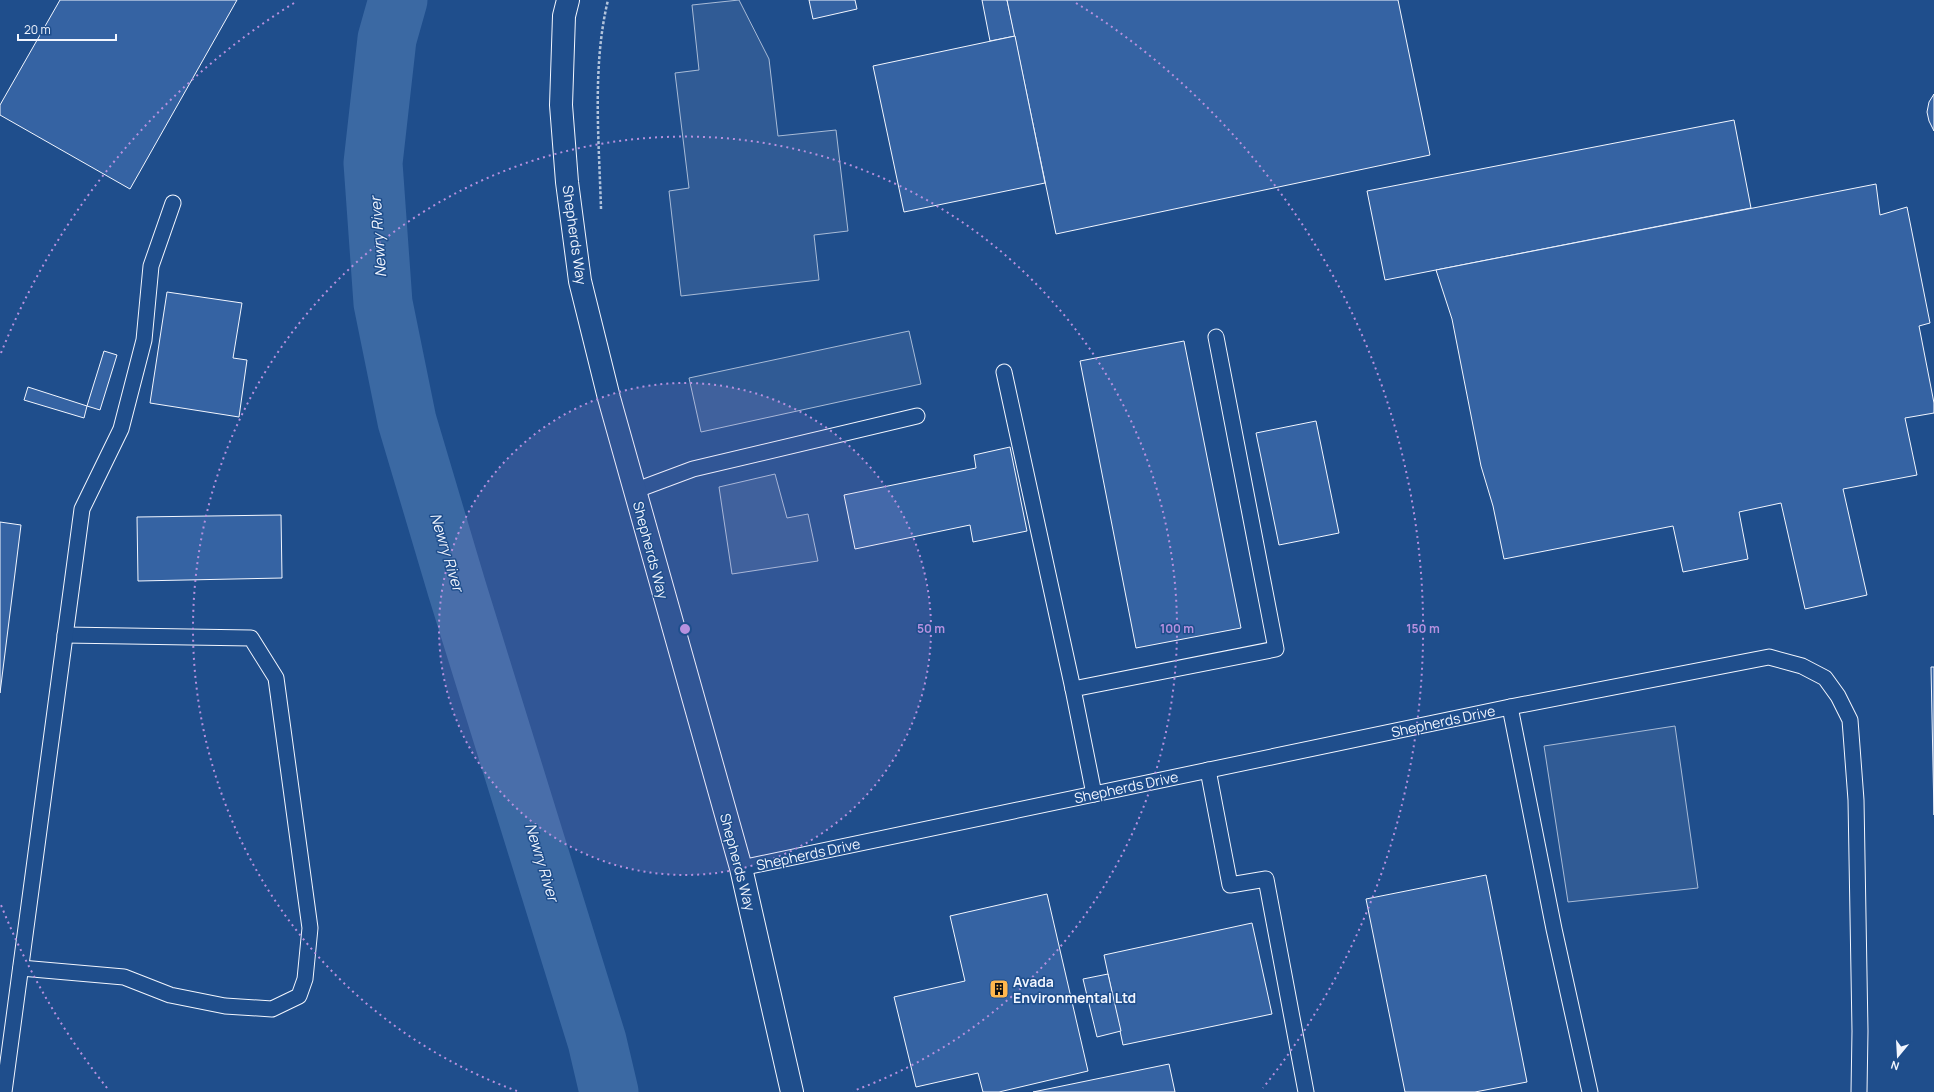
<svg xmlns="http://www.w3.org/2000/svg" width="1934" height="1092" font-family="Manrope,sans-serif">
  <rect width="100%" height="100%" fill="#1f4e8c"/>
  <g fill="#305b95" stroke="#a8bbd7">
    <polygon points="739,0 769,59 778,136 836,130 848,231 814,235 819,280 681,296 669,191 689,188 675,73 699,70 692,5"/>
    <polygon points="909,331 921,384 701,432 689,378"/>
    <polygon points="775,474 787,518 808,514 818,561 732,574 719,487"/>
    <polygon points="1675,726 1698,888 1568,902 1544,746"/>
  </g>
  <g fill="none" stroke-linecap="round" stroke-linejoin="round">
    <polyline stroke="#3b69a3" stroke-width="59" points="398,0 387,39 373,163 383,303 407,421 457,589 597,1041 609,1092"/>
  </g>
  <g fill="#3563a3" stroke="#f2f6ff">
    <polygon points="60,0 237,0 130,189 0,115 0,105"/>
    <polygon points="809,0 855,0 857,9 813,19"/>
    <polygon points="982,0 1007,0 1015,36 990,41"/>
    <polygon points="1007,0 1398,0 1430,155 1056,234"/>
    <polygon points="1015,36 1045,183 904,212 873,66"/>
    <polygon points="1934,94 1934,131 1929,121 1927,112 1929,102"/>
    <polygon points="1734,120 1751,208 1385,280 1367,191"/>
    <polygon points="1876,184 1880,215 1907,207 1930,323 1919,326 1934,403 1934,413 1905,418 1917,475 1843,489 1867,595 1805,609 1781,503 1739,512 1748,559 1683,572 1673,526 1504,559 1493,506 1481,466 1452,319 1436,270"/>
    <polygon points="167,292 242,303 233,358 247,360 239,417 150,403"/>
    <polygon points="1184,341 1241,628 1136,648 1080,361"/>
    <polygon points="104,351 117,355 100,410 87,406"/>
    <polygon points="28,387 87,406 84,418 24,400"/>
    <polygon points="1316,421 1339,533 1279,545 1256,433"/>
    <polygon points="1010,447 1027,531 973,542 970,525 855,549 844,495 976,468 974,455"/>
    <polygon points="281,515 282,578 138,581 137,517"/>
    <polygon points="0,522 21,525 0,693"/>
    <polygon points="1931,667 1934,667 1934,815"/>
    <polygon points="1486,875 1527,1082 1475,1092 1405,1092 1366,899"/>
    <polygon points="1047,894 1088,1071 999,1092 983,1092 978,1073 916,1087 894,997 965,981 950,916"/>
    <polygon points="1252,923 1272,1014 1123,1045 1104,955"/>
    <polygon points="1108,974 1121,1031 1097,1037 1083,979"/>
    <polygon points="1169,1064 1175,1092 1033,1092"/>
  </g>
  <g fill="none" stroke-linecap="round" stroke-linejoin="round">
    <g stroke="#f2f6ff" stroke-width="17">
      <g id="service">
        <polyline points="1004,372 1073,689"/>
        <polyline points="634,491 693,469 917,416"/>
        <polyline points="1510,707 1554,929 1590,1092"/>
        <polyline points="1208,770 1230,885 1266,879 1306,1092"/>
        <polyline points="1094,794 1073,689 1276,649 1216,337"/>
        <polyline points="741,868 1510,707 1769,657 1802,666 1825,678 1838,696 1850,720 1856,800 1860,1031 1859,1092"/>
        <polyline points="21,968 124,977 170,995 225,1006 272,1009 299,996 305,979 310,928 276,678 251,638 65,635"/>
        <polyline points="4,1092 82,509 121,429 144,340 151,266 173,203"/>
      </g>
    </g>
    <g stroke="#f2f6ff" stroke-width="24">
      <polyline id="minor" points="568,0 564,16 561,105 567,182 580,281 609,398 741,868 792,1092"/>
    </g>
    <path stroke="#b3c4dc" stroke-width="2.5" stroke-dasharray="3 2" stroke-linecap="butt" d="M601 209C599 141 592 66 608 0"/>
    <use href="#service" stroke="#1f4e8c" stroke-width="15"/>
    <use href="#minor" stroke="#1f4e8c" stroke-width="22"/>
  </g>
  <circle cx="685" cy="629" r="246" fill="#b691df" fill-opacity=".12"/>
  <g fill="none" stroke="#b691df" stroke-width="2" stroke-dasharray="2 4">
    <circle cx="685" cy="629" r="246"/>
    <path d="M517 1091A492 492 0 1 1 853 1091"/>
    <path d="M107 1088A738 738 0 0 1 1 905M1 353A738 738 0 0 1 294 3M1076 3A738 738 0 0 1 1263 1088"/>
  </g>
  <defs>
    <g id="building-square" transform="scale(1)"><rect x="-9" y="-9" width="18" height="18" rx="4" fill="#ffb74d" stroke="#1f4e8c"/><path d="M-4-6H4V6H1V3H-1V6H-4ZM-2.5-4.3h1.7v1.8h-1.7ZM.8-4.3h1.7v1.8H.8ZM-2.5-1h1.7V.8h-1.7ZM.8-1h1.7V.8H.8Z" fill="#111"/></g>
  </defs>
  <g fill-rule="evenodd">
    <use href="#building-square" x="999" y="989"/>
  </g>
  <g text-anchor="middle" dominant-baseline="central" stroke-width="3" stroke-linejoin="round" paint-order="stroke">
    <g font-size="14" fill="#f2f6ff" stroke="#1f4e8c">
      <text transform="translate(575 235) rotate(82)">Shepherds Way</text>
      <text transform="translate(651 550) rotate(75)">Shepherds Way</text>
      <text transform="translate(1443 721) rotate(-12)">Shepherds Drive</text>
      <text transform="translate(1126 787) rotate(-12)">Shepherds Drive</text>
      <text transform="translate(808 854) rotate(-12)">Shepherds Drive</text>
      <text transform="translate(738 862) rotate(75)">Shepherds Way</text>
    </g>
    <g font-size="14" font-weight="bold" fill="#f2f6ff" stroke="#1f4e8c" text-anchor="start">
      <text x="1013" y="981">Avada<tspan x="1013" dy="16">Environmental Ltd</tspan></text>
    </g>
    <g font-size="15" font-style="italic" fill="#f2f6ff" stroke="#1f4e8c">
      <text transform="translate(378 237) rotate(-94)">Newry River</text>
      <text transform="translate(447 552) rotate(73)">Newry River</text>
      <text transform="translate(542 862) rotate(73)">Newry River</text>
    </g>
  </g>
  <circle cx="685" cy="629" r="6" fill="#b691df" stroke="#1f4e8c" stroke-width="2"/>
  <g font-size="12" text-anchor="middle" font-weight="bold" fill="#b691df" stroke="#1f4e8c" stroke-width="3" stroke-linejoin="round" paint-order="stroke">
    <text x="931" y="633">50 m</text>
    <text x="1177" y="633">100 m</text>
    <text x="1423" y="633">150 m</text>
  </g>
  <g transform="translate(1898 1056) rotate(198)" stroke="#1f4e8c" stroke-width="3" paint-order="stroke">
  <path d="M0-3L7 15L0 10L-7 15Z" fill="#f2f6ff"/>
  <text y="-6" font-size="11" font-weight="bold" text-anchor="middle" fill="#f2f6ff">N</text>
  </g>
  <path d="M18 34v6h98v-6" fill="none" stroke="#f2f6ff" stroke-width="2"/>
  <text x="24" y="34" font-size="12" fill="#f2f6ff" stroke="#1f4e8c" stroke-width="3" paint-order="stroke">20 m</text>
</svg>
